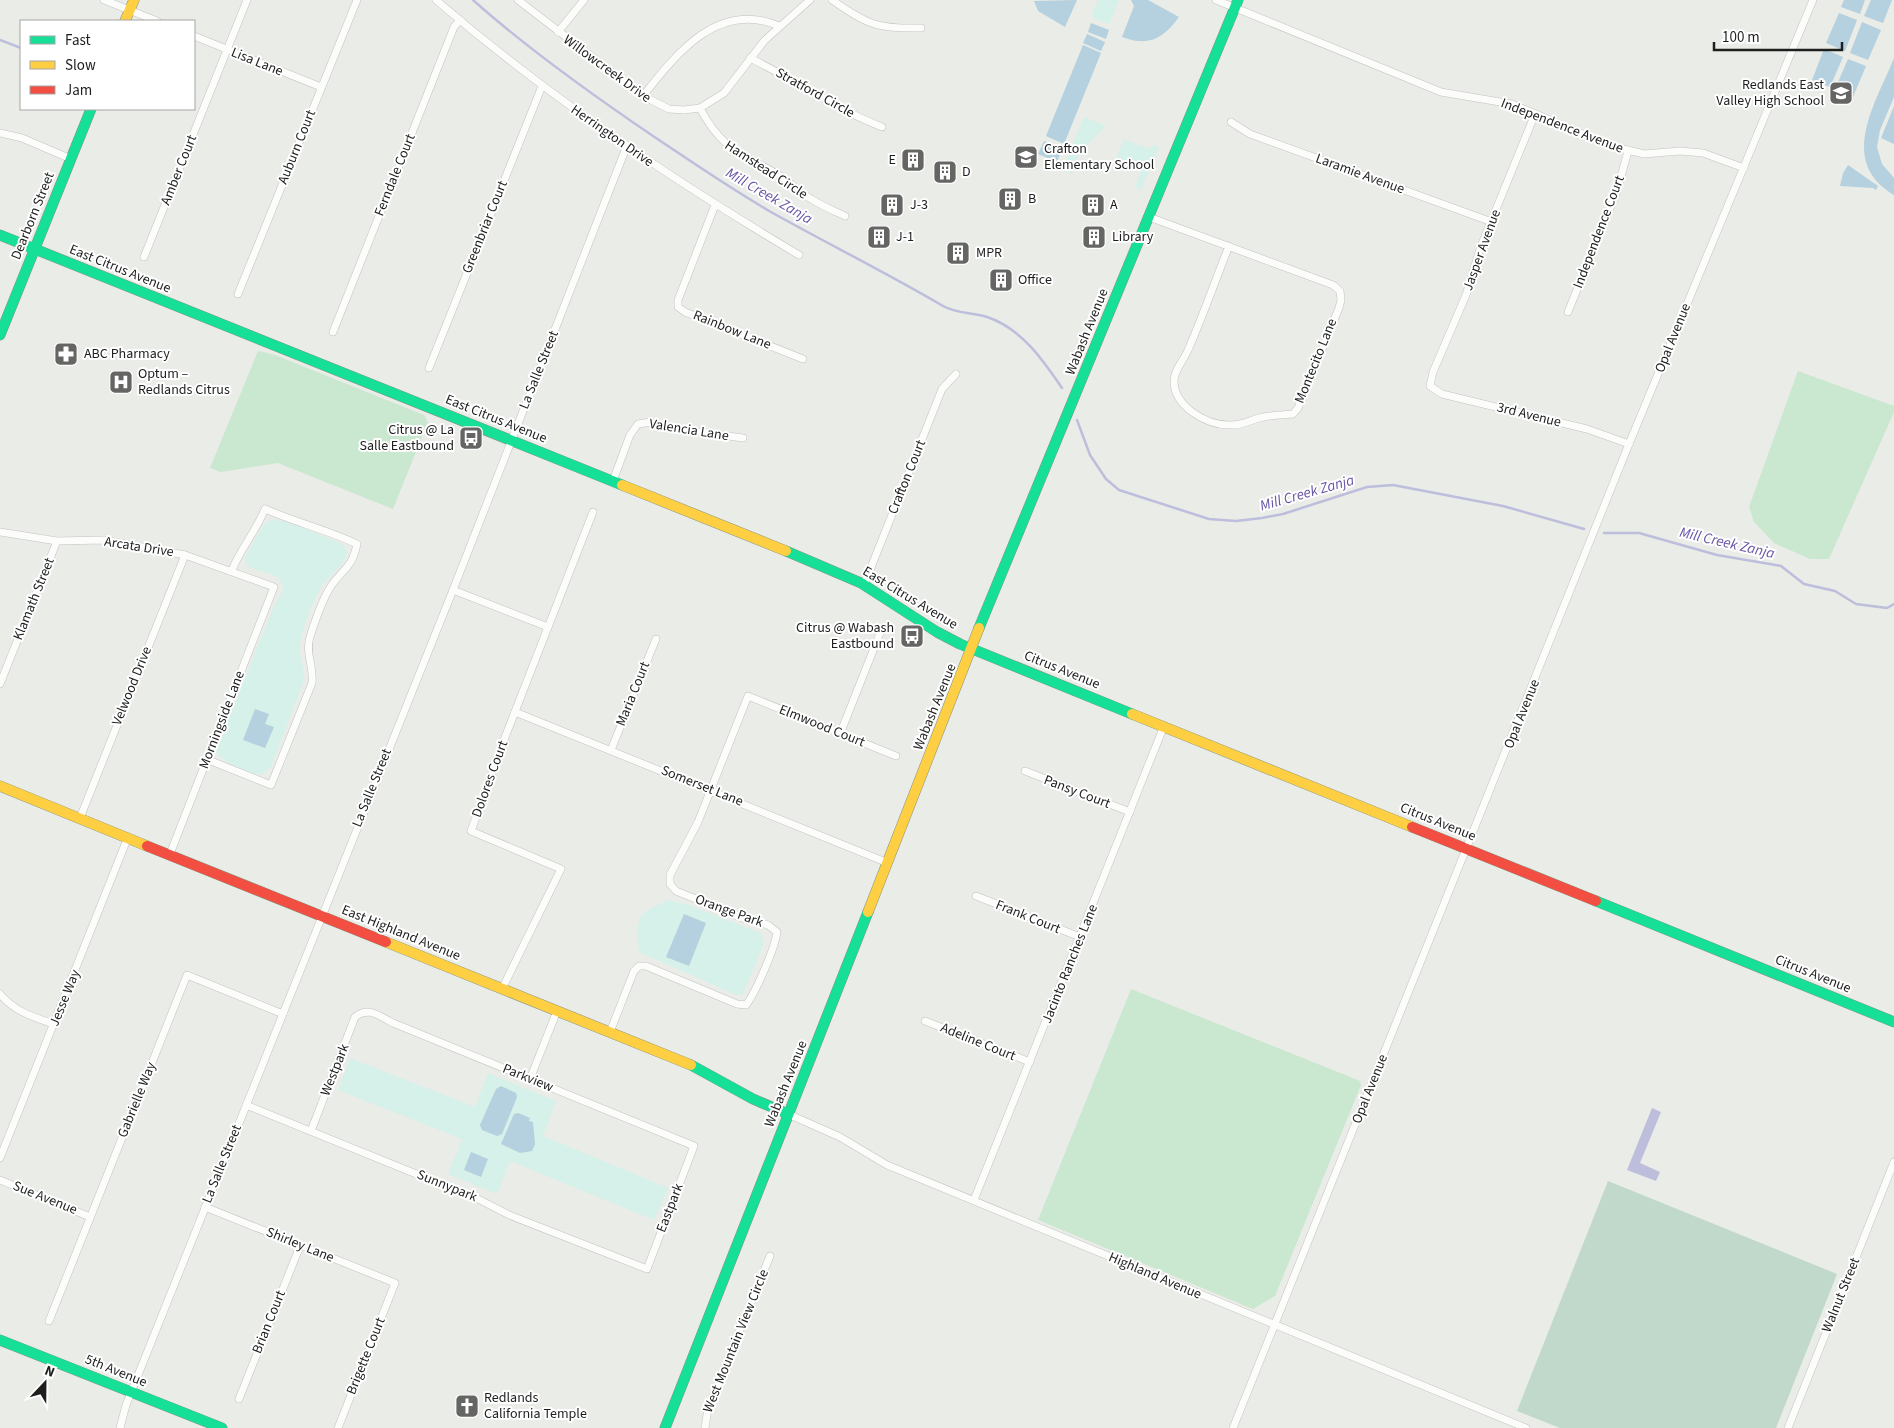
<svg xmlns="http://www.w3.org/2000/svg" width="1894" height="1428" font-family="'Source Sans 3',sans-serif">
  <rect width="100%" height="100%" fill="#eaece7"/>
  <g fill="#cae7d0">
    <polygon points="258,351 275,355 424,415 428,422 393,509 278,463 221,472 210,468"/>
    <polygon points="1798,371 1894,406 1894,412 1829,559 1810,559 1774,543 1754,522 1749,507"/>
    <polygon points="1131,989 1360,1081 1361,1085 1275,1296 1253,1309 1038,1220"/>
  </g>
  <polygon fill="#c0d9ca" points="1608,1181 1837,1274 1776,1428 1560,1428 1517,1411"/>
  <g fill="#d6f0ea">
    <polygon points="1098,0 1119,0 1109,24 1091,17"/>
    <polygon points="1084,117 1106,126 1080,152 1072,174 1062,168 1070,149 1078,151 1071,148"/>
    <polygon points="1124,139 1150,149 1153,145 1159,147 1141,190 1135,187 1142,169 1116,158"/>
    <path d="M274 519 299 526 342 544C358 557 328 575 321 587 313 601 299 634 300 650 300 661 305 669 304 681L271 766 262 775C250 773 217 762 216 749L275 604 283 591C284 569 258 575 246 564L245 557 265 523Z"/>
    <path d="M669 900 689 905 760 933 764 943 743 994 736 995C704 981 672 966 639 952 635 917 637 913 669 900Z"/>
    <polygon points="350,1058 475,1107 488,1073 556,1101 543,1136 668,1188 654,1220 510,1161 497,1194 448,1174 462,1139 338,1090"/>
  </g>
  <g fill="#b5d0de">
    <polygon points="1077,0 1065,27 1038,11 1034,1"/>
    <path d="M1131 0H1148L1179 17C1163 39 1148 47 1122 37L1134 6Z"/>
    <polygon points="1844,0 1865,0 1860,14 1841,7"/>
    <polygon points="1871,0 1892,0 1883,23 1864,16"/>
    <polygon points="1839,13 1857,20 1845,51 1826,43"/>
    <polygon points="1862,22 1881,30 1868,60 1850,53"/>
    <polygon points="1091,23 1109,30 1106,39 1088,32"/>
    <polygon points="1087,34 1105,42 1101,51 1083,43"/>
    <polygon points="1083,45 1101,53 1064,144 1046,136"/>
    <polygon points="1824,49 1843,57 1830,87 1812,80"/>
    <path d="M1894 58V97L1880 130 1877 147 1882 164 1894 178V195C1837 161 1876 103 1894 58Z"/>
    <polygon points="1848,59 1866,66 1853,97 1835,89"/>
    <polygon points="1894,106 1894,144 1881,138"/>
    <polygon points="1044,141 1062,149 1057,162 1038,154"/>
    <polygon points="1848,165 1878,186 1876,190 1873,188 1840,186 1843,173"/>
    <polygon points="255,709 269,714 265,724 274,727 265,748 243,740"/>
    <polygon points="684,914 706,923 689,966 666,957"/>
    <polygon points="501,1086 516,1093 517,1097 502,1134 497,1136 482,1130 480,1125 496,1089"/>
    <polygon points="518,1113 530,1118 529,1121 533,1122 535,1144 532,1151 520,1153 501,1144 514,1114"/>
    <polygon points="471,1152 488,1159 481,1177 464,1170"/>
  </g>
  <polygon fill="#bdbedc" points="1652,1108 1661,1112 1640,1163 1660,1172 1656,1181 1627,1170"/>
  <g fill="none" stroke-linecap="round" stroke-linejoin="round">
    <g stroke="#bdbedc" stroke-width="2.5">
      <path d="M473 0C529 50 591 94 653 136 692 162 731 189 771 212 828 244 887 273 943 306 957 314 972 312 987 317 1021 328 1043 360 1062 388"/>
      <polyline points="0,40 21,48"/>
      <polyline points="1077,420 1090,455 1106,479 1119,490 1209,519 1236,521 1262,518 1283,514 1367,487 1393,485 1503,506 1584,529"/>
      <polyline points="1604,533 1639,533 1717,555 1781,566 1804,584 1835,591 1856,604 1887,608 1894,604"/>
    </g>
    <g stroke="#c2c3c1" stroke-width="8">
      <g id="street">
        <polyline points="104,0 157,21"/>
        <path d="M436 0C550 98 671 179 799 255"/>
        <polyline points="518,0 643,96 669,109 684,110 700,108 724,93 765,40 810,0"/>
        <path d="M832 0C868 25 877 29 921 28"/>
        <polyline points="1216,0 1441,92 1512,104 1611,146 1644,154 1680,151 1703,153 1744,168"/>
        <polyline points="558,32 584,0"/>
        <polyline points="194,36 321,87"/>
        <path d="M750 58C795 80 835 109 882 127"/>
        <path d="M643 96C677 53 718 0 779 26"/>
        <path d="M700 108C721 149 741 153 777 174 789 181 799 192 811 199 822 206 834 211 845 216"/>
        <polyline points="1535,114 1481,246 1466,295 1433,372 1430,386 1442,394 1587,429 1629,444"/>
        <polyline points="1231,122 1250,134 1492,222"/>
        <polyline points="0,133 22,138 71,159"/>
        <polyline points="715,205 678,300 678,307 685,312 803,359"/>
        <path d="M1149 217 1333 285 1340 291 1341 300 1339 308 1298 408 1293 414C1282 415 1270 415 1259 418 1248 421 1241 426 1229 425 1207 425 1174 407 1174 381 1174 370 1184 360 1188 350 1203 316 1215 281 1229 246"/>
        <polyline points="144,257 247,0"/>
        <polyline points="238,294 357,0"/>
        <polyline points="1568,312 1617,191 1628,151"/>
        <polyline points="333,332 454,27 460,20"/>
        <polyline points="429,368 542,86"/>
        <polyline points="613,481 630,435 638,424 651,422 671,428 743,438"/>
        <polyline points="0,532 57,541 104,540 185,555 274,587 170,854"/>
        <polyline points="864,585 942,389 956,374"/>
        <polyline points="453,590 548,627"/>
        <polyline points="0,684 57,541"/>
        <polyline points="515,712 888,863"/>
        <polyline points="840,734 880,633"/>
        <polyline points="611,750 656,639"/>
        <path d="M206 759 271 785 312 683C314 667 305 653 310 637 315 621 322 600 331 586 343 568 352 569 357 544 327 530 295 522 265 509 256 531 241 548 232 570"/>
        <polyline points="1025,771 1130,812"/>
        <polyline points="80,818 185,555"/>
        <polyline points="976,896 1080,937"/>
        <polyline points="502,989 561,869 471,831 502,745 593,512"/>
        <path d="M0 994C15 1012 33 1017 54 1024"/>
        <polyline points="925,1021 1030,1062"/>
        <path d="M610 1032 634 971 639 966H646L737 1004 746 1005C756 992 775 948 777 932L768 925 745 919 676 891 670 884V875L698 822 748 696 896 756"/>
        <polyline points="530,1079 557,1011"/>
        <path d="M246 1105 478 1199 509 1215 647 1269 694 1146 393 1023C379 1016 369 1006 355 1017L311 1131"/>
        <polyline points="788,1114 840,1137 887,1165 1526,1428"/>
        <polyline points="0,1158 128,837"/>
        <polyline points="0,1180 90,1217"/>
        <polyline points="974,1200 1164,726"/>
        <polyline points="205,1207 395,1283 338,1428"/>
        <polyline points="49,1321 187,975 283,1014"/>
        <polyline points="239,1399 300,1246"/>
        <polyline points="120,1428 126,1405 453,590 626,148"/>
        <polyline points="705,1428 708,1408 770,1256"/>
        <polyline points="1233,1428 1629,444 1813,0"/>
        <polyline points="1788,1428 1894,1162"/>
      </g>
    </g>
    <g stroke="#849581" stroke-width="11">
      <g id="fast">
        <polyline points="0,235 622,485"/>
        <polyline points="0,335 91,109"/>
        <polyline points="786,551 861,583 937,632 960,644 1132,714"/>
        <polyline points="979,628 1238,0"/>
        <polyline points="1596,901 1894,1022"/>
        <polyline points="691,1065 753,1099 788,1114"/>
        <polyline points="0,1340 222,1428"/>
        <polyline points="665,1428 868,912"/>
      </g>
    </g>
    <g stroke="#849581" stroke-width="11">
      <g id="slow">
        <polyline points="125,21 134,0"/>
        <polyline points="622,485 786,551"/>
        <polyline points="1132,714 1412,827"/>
        <polyline points="0,786 147,846"/>
        <polyline points="868,912 979,628"/>
        <polyline points="386,942 691,1065"/>
      </g>
    </g>
    <g stroke="#849581" stroke-width="11">
      <g id="jam">
        <polyline points="1412,827 1596,901"/>
        <polyline points="147,846 386,942"/>
      </g>
    </g>
    <use href="#street" stroke="#fcfcfb" stroke-width="7"/>
    <use href="#fast" stroke="#16e098" stroke-width="10"/>
    <use href="#slow" stroke="#ffcf43" stroke-width="10"/>
    <use href="#jam" stroke="#f24e42" stroke-width="10"/>
  </g>
  <defs>
    <g id="school-square" transform="scale(1.25)"><rect x="-9" y="-9" width="18" height="18" rx="4" fill="#656664" stroke="#fff"/><path d="M0-5L7-2L0 1L-7-2ZM-4 1L0 2.5L4 1V4Q0 6-4 4Z" fill="#fff"/></g>
    <g id="building-square" transform="scale(1.25)"><rect x="-9" y="-9" width="18" height="18" rx="4" fill="#656664" stroke="#fff"/><path d="M-4-6H4V6H1V3H-1V6H-4ZM-2.5-4.3h1.7v1.8h-1.7ZM.8-4.3h1.7v1.8H.8ZM-2.5-1h1.7V.8h-1.7ZM.8-1h1.7V.8H.8Z" fill="#fff"/></g>
    <g id="pharmacy-square" transform="scale(1.25)"><rect x="-9" y="-9" width="18" height="18" rx="4" fill="#656664" stroke="#fff"/><path d="M-2-6h4v4h4v4h-4v4h-4v-4h-4v-4h4Z" fill="#fff"/></g>
    <g id="hospital-square" transform="scale(1.25)"><rect x="-9" y="-9" width="18" height="18" rx="4" fill="#656664" stroke="#fff"/><path d="M-5-5h3v3.5h4V-5h3V5h-3V1.5h-4V5h-3Z" fill="#fff"/></g>
    <g id="bus-square" transform="scale(1.25)"><rect x="-9" y="-9" width="18" height="18" rx="4" fill="#656664" stroke="#fff"/><path d="M-5-6H5V4H4V6H2V4H-2V6H-4V4H-5ZM-3.5-4V0h7V-4ZM-3.5 1.2v1.5H-2V1.2ZM2 1.2v1.5H3.5V1.2Z" fill="#fff"/></g>
    <g id="church-square" transform="scale(1.25)"><rect x="-9" y="-9" width="18" height="18" rx="4" fill="#656664" stroke="#fff"/><path d="M-1.2-6h2.4v3.5h3.3v2.4h-3.3V6h-2.4V-.1h-3.3v-2.4h3.3Z" fill="#fff"/></g>
  </defs>
  <g fill-rule="evenodd">
    <use href="#school-square" x="1841" y="93"/>
    <use href="#school-square" x="1026" y="157"/>
    <use href="#building-square" x="913" y="160"/>
    <use href="#building-square" x="945" y="172"/>
    <use href="#building-square" x="1010" y="199"/>
    <use href="#building-square" x="892" y="205"/>
    <use href="#building-square" x="1093" y="205"/>
    <use href="#building-square" x="879" y="237"/>
    <use href="#building-square" x="1094" y="237"/>
    <use href="#building-square" x="958" y="253"/>
    <use href="#building-square" x="1001" y="280"/>
    <use href="#pharmacy-square" x="66" y="354"/>
    <use href="#hospital-square" x="121" y="382"/>
    <use href="#bus-square" x="471" y="438"/>
    <use href="#bus-square" x="912" y="636"/>
    <use href="#church-square" x="467" y="1406"/>
  </g>
  <g text-anchor="middle" dominant-baseline="central" stroke-width="4" stroke-linejoin="round" paint-order="stroke">
    <g font-size="14" fill="#1e1e1e" stroke="#fff">
      <text transform="translate(257 62) rotate(22)">Lisa Lane</text>
      <text transform="translate(607 69) rotate(36)">Willowcreek Drive</text>
      <text transform="translate(815 93) rotate(29)">Stratford Circle</text>
      <text transform="translate(1562 126) rotate(21)">Independence Avenue</text>
      <text transform="translate(612 136) rotate(35)">Herrington Drive</text>
      <text transform="translate(297 147) rotate(-68)">Auburn Court</text>
      <text transform="translate(179 170) rotate(-68)">Amber Court</text>
      <text transform="translate(766 170) rotate(33)">Hamstead Circle</text>
      <text transform="translate(1360 174) rotate(20)">Laramie Avenue</text>
      <text transform="translate(395 175) rotate(-68)">Ferndale Court</text>
      <text transform="translate(33 216) rotate(-68)">Dearborn Street</text>
      <text transform="translate(485 227) rotate(-68)">Greenbriar Court</text>
      <text transform="translate(1599 232) rotate(-69)">Independence Court</text>
      <text transform="translate(1482 250) rotate(-70)">Jasper Avenue</text>
      <text transform="translate(120 269) rotate(22)">East Citrus Avenue</text>
      <text transform="translate(732 330) rotate(22)">Rainbow Lane</text>
      <text transform="translate(1087 332) rotate(-68)">Wabash Avenue</text>
      <text transform="translate(1673 338) rotate(-68)">Opal Avenue</text>
      <text transform="translate(1316 361) rotate(-68)">Montecito Lane</text>
      <text transform="translate(539 370) rotate(-68)">La Salle Street</text>
      <text transform="translate(1529 415) rotate(14)">3rd Avenue</text>
      <text transform="translate(496 419) rotate(22)">East Citrus Avenue</text>
      <text transform="translate(689 430) rotate(9)">Valencia Lane</text>
      <text transform="translate(907 477) rotate(-68)">Crafton Court</text>
      <text transform="translate(139 547) rotate(9)">Arcata Drive</text>
      <text transform="translate(910 598) rotate(31)">East Citrus Avenue</text>
      <text transform="translate(34 599) rotate(-68)">Klamath Street</text>
      <text transform="translate(1062 670) rotate(22)">Citrus Avenue</text>
      <text transform="translate(132 686) rotate(-68)">Velwood Drive</text>
      <text transform="translate(633 694) rotate(-68)">Maria Court</text>
      <text transform="translate(935 707) rotate(-68)">Wabash Avenue</text>
      <text transform="translate(1522 714) rotate(-68)">Opal Avenue</text>
      <text transform="translate(222 720) rotate(-69)">Morningside Lane</text>
      <text transform="translate(822 726) rotate(22)">Elmwood Court</text>
      <text transform="translate(490 779) rotate(-70)">Dolores Court</text>
      <text transform="translate(702 786) rotate(22)">Somerset Lane</text>
      <text transform="translate(372 788) rotate(-68)">La Salle Street</text>
      <text transform="translate(1077 792) rotate(21)">Pansy Court</text>
      <text transform="translate(1438 822) rotate(22)">Citrus Avenue</text>
      <text transform="translate(729 911) rotate(20)">Orange Park</text>
      <text transform="translate(1028 917) rotate(22)">Frank Court</text>
      <text transform="translate(401 933) rotate(22)">East Highland Avenue</text>
      <text transform="translate(1070 964) rotate(-68)">Jacinto Ranches Lane</text>
      <text transform="translate(1813 974) rotate(22)">Citrus Avenue</text>
      <text transform="translate(65 998) rotate(-68)">Jesse Way</text>
      <text transform="translate(978 1042) rotate(22)">Adeline Court</text>
      <text transform="translate(335 1070) rotate(-68)">Westpark</text>
      <text transform="translate(528 1078) rotate(22)">Parkview</text>
      <text transform="translate(786 1084) rotate(-68)">Wabash Avenue</text>
      <text transform="translate(1370 1089) rotate(-68)">Opal Avenue</text>
      <text transform="translate(137 1100) rotate(-68)">Gabrielle Way</text>
      <text transform="translate(222 1164) rotate(-68)">La Salle Street</text>
      <text transform="translate(447 1186) rotate(22)">Sunnypark</text>
      <text transform="translate(45 1198) rotate(22)">Sue Avenue</text>
      <text transform="translate(670 1208) rotate(-69)">Eastpark</text>
      <text transform="translate(300 1245) rotate(22)">Shirley Lane</text>
      <text transform="translate(1155 1276) rotate(23)">Highland Avenue</text>
      <text transform="translate(1841 1295) rotate(-68)">Walnut Street</text>
      <text transform="translate(269 1322) rotate(-68)">Brian Court</text>
      <text transform="translate(736 1341) rotate(-68)">West Mountain View Circle</text>
      <text transform="translate(366 1356) rotate(-68)">Brigette Court</text>
      <text transform="translate(116 1371) rotate(22)">5th Avenue</text>
    </g>
    <g font-size="14" fill="#1e1e1e" stroke="#fff" text-anchor="start">
      <text x="1824" y="85" text-anchor="end">Redlands East<tspan x="1824" dy="16">Valley High School</tspan></text>
      <text x="1044" y="149">Crafton<tspan x="1044" dy="16">Elementary School</tspan></text>
      <text x="896" y="160" text-anchor="end">E</text>
      <text x="962" y="172">D</text>
      <text x="1028" y="199">B</text>
      <text x="910" y="205">J-3</text>
      <text x="1110" y="205">A</text>
      <text x="896" y="237">J-1</text>
      <text x="1112" y="237">Library</text>
      <text x="976" y="253">MPR</text>
      <text x="1018" y="280">Office</text>
      <text x="84" y="354">ABC Pharmacy</text>
      <text x="138" y="374">Optum –<tspan x="138" dy="16">Redlands Citrus</tspan></text>
      <text x="454" y="430" text-anchor="end">Citrus @ La<tspan x="454" dy="16">Salle Eastbound</tspan></text>
      <text x="894" y="628" text-anchor="end">Citrus @ Wabash<tspan x="894" dy="16">Eastbound</tspan></text>
      <text x="484" y="1398">Redlands<tspan x="484" dy="16">California Temple</tspan></text>
    </g>
    <g font-size="15" font-style="italic" fill="#6854a4" stroke="#fff">
      <text transform="translate(769 196) rotate(30)">Mill Creek Zanja</text>
      <text transform="translate(1307 493) rotate(-16)">Mill Creek Zanja</text>
      <text transform="translate(1727 543) rotate(13)">Mill Creek Zanja</text>
    </g>
  </g>
  <rect x="20" y="20" width="175" height="90" fill="#ffffff" stroke="#a5a5a5"/>
  <rect x="30" y="36" width="25" height="8" fill="#16e098" stroke="#a5a5a5"/>
  <text x="65" y="45" font-size="15" fill="#1e1e1e">Fast</text>
  <rect x="30" y="61" width="25" height="8" fill="#ffcf43" stroke="#a5a5a5"/>
  <text x="65" y="70" font-size="15" fill="#1e1e1e">Slow</text>
  <rect x="30" y="86" width="25" height="8" fill="#f24e42" stroke="#a5a5a5"/>
  <text x="65" y="95" font-size="15" fill="#1e1e1e">Jam</text>
  <g transform="translate(45 1383) rotate(22)" stroke="#ffffff" stroke-width="4" paint-order="stroke">
  <path d="M0-4L9 19L0 12L-9 19Z" fill="#1e1e1e"/>
  <text y="-8" font-size="14" font-weight="bold" text-anchor="middle" fill="#1e1e1e">N</text>
  </g>
  <path d="M1714 42v8h128v-8" fill="none" stroke="#1e1e1e" stroke-width="2.5"/>
  <text x="1722" y="42" font-size="15" fill="#1e1e1e" stroke="#ffffff" stroke-width="4" paint-order="stroke">100 m</text>
</svg>
